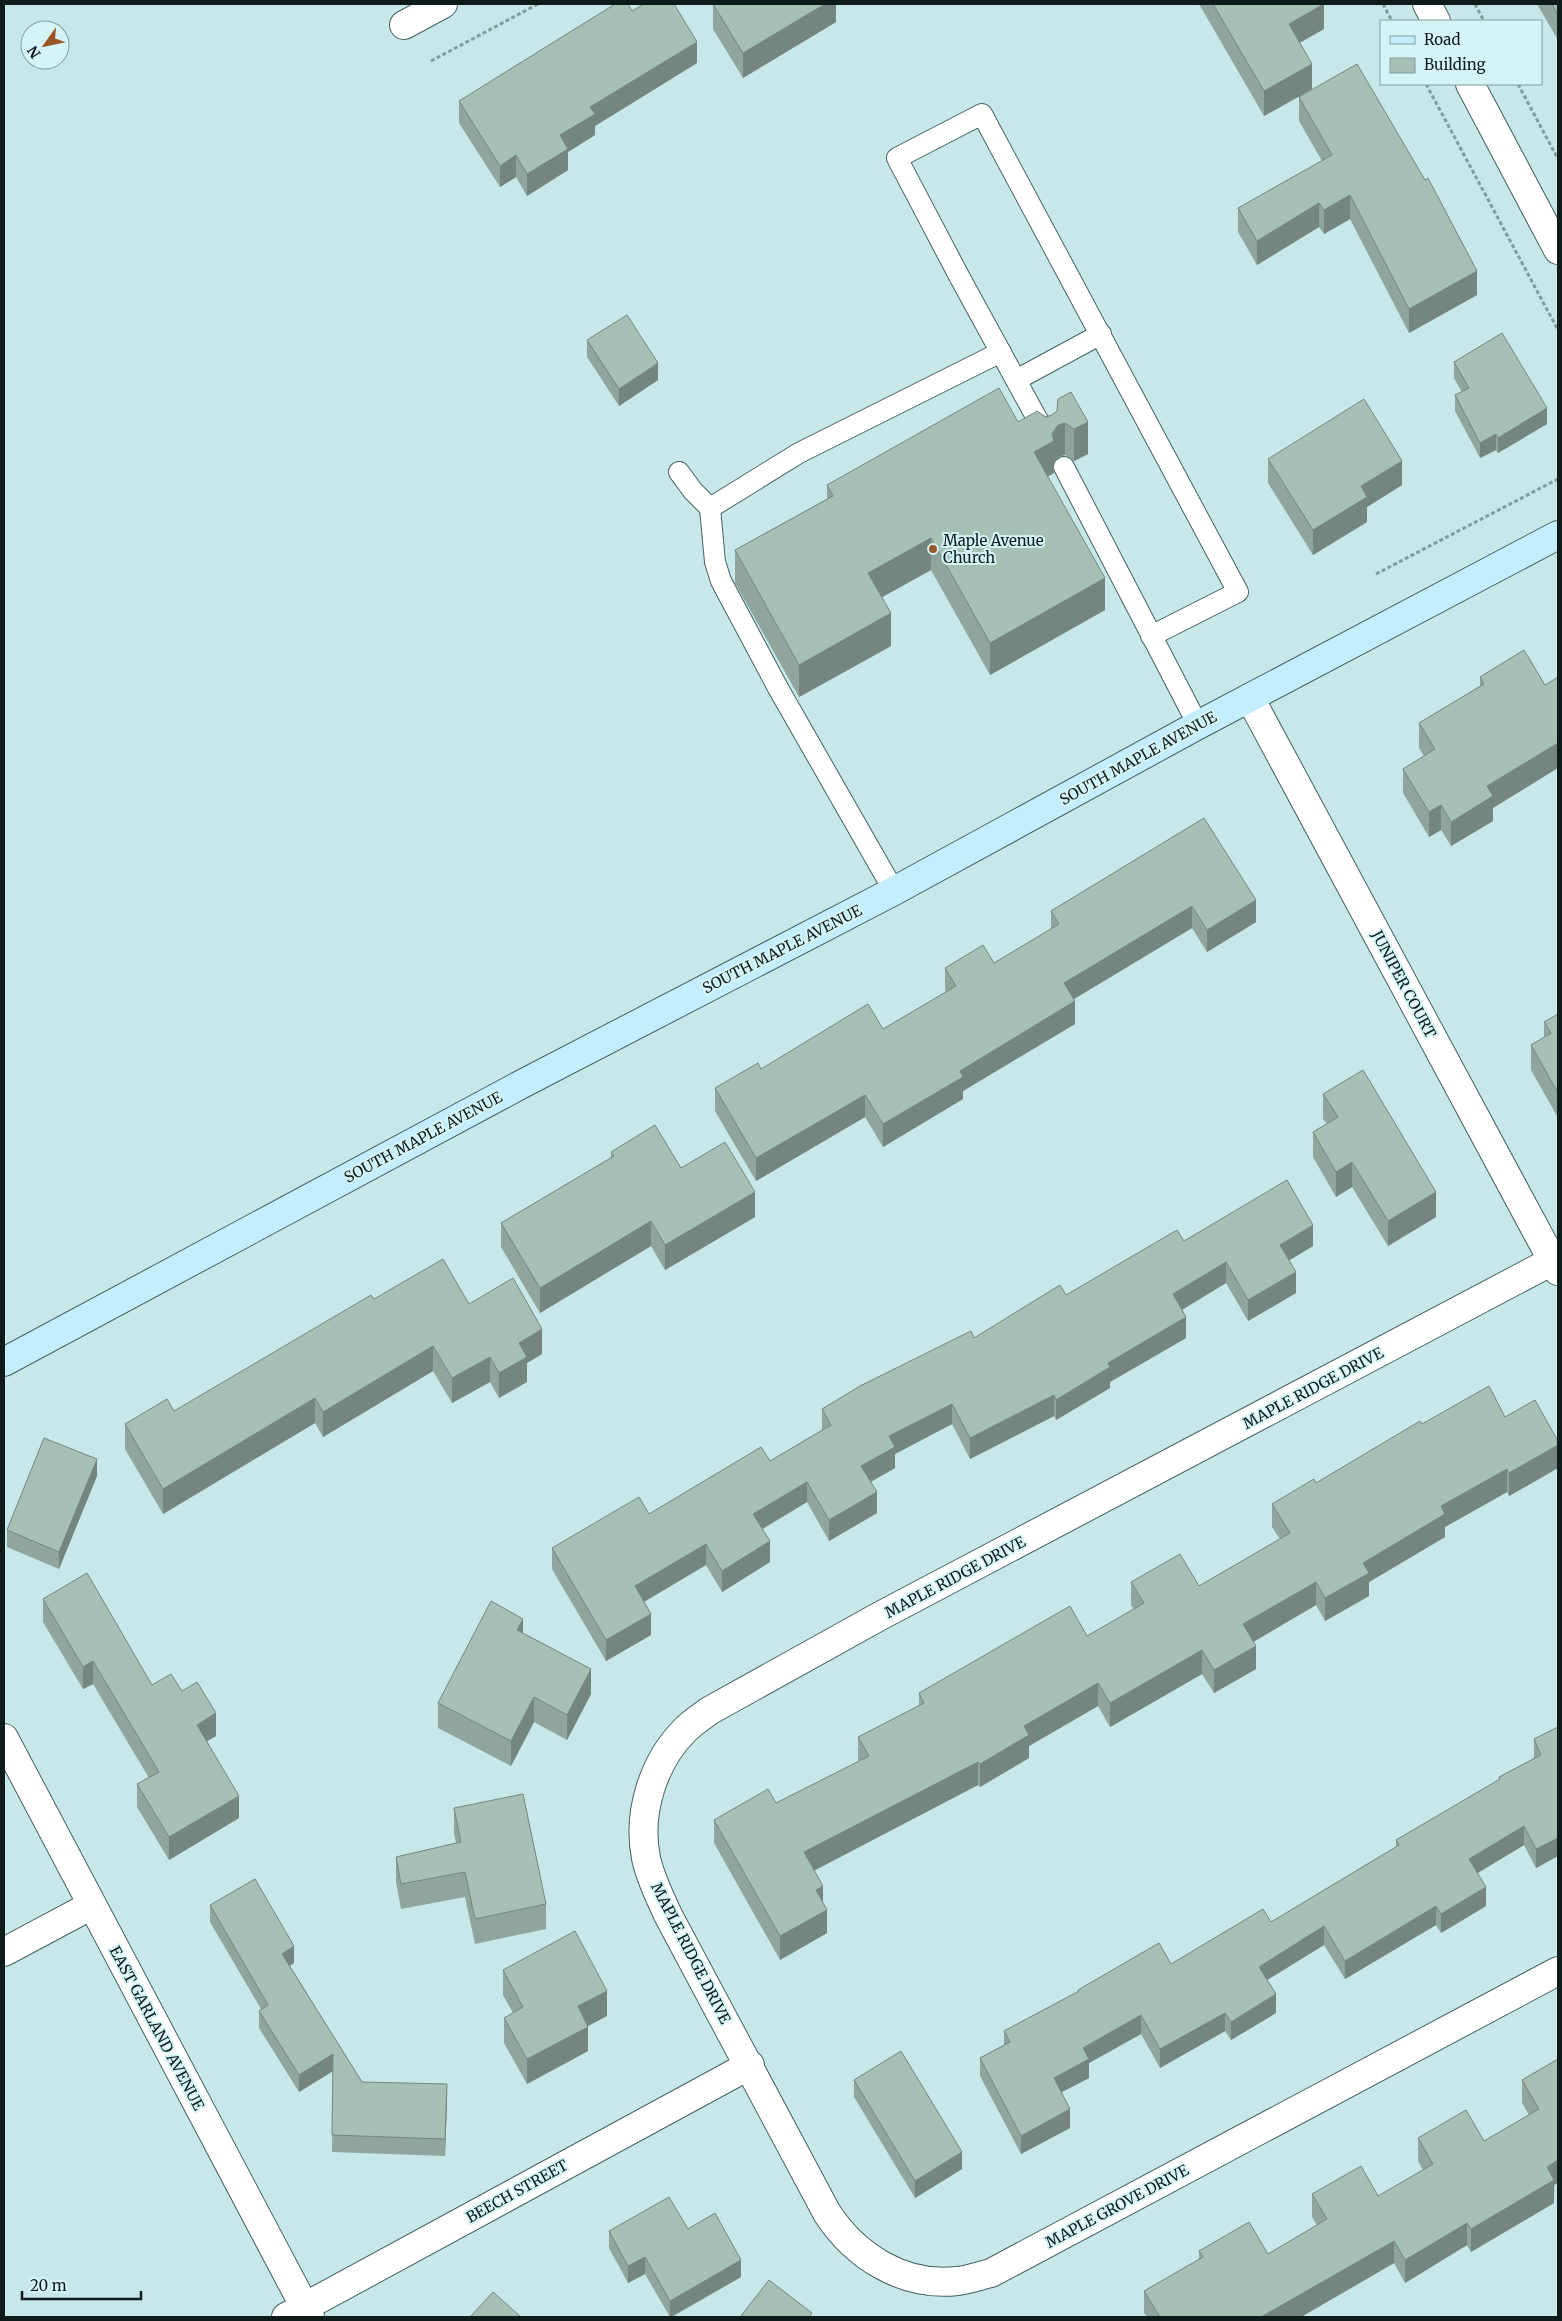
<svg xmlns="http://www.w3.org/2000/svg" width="1562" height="2321" font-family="Merriweather,serif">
  <rect width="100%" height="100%" fill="#c8e7e8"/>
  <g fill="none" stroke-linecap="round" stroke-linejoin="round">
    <g stroke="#456162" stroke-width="22">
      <g id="service">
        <polyline points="1016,380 1101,334"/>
        <polyline points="1046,435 959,276 897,158 982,114 1238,592 1151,636"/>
        <polyline points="1064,467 1198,725"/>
        <polyline points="679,472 693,491 710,508 715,562 721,581 778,688 894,891"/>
        <polyline points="710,508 799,453 1001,352"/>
      </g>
    </g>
    <g stroke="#456162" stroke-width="30">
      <g id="minor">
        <polyline points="1427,4 1436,21"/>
        <polyline points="404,25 443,4"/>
        <polyline points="1470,84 1558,250"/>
        <polyline points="1250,698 1558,1271"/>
        <path d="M1558 1258 880 1616 709 1711C701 1717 692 1723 685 1730 653 1762 637 1813 646 1858 650 1878 660 1897 668 1915L827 2213C855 2256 903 2287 957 2281 968 2280 979 2276 991 2273L1558 1971"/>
        <polyline points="4,1952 92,1905"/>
        <polyline points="286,2317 750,2065"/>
      </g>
    </g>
    <g stroke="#456162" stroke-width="30">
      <polyline id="tertiary" points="4,1738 310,2317"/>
    </g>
    <g stroke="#456162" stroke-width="30">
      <polyline id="secondary" points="4,1362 522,1084 894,891 1198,725 1558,535"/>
    </g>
    <g stroke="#839b9c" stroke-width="3" stroke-dasharray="4 2.5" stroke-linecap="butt">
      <polyline points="1383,4 1392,21"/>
      <polyline points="1475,4 1484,21"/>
      <polyline points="431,61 538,4"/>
      <polyline points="1426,84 1558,330"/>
      <polyline points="1518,84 1558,159"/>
      <polyline points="1376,574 1558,479"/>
    </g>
    <use href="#service" stroke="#fff" stroke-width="20"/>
    <use href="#minor" stroke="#fff" stroke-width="28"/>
    <use href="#tertiary" stroke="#fff" stroke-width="28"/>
    <use href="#secondary" stroke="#c4eefe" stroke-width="28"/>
  </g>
  <g fill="#8fa59d">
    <polygon points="713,4 836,5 836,22 743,78 713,29"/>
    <polygon points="1199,4 1324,4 1324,29 1300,42 1312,89 1264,116"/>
    <polygon points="1537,4 1558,4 1558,40"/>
    <polygon points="632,11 697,63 595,126 595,135 568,152 568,170 527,196 516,177 500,187 459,123 459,101"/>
    <polygon points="1299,97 1477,295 1409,333 1350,219 1324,234 1319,227 1257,265 1238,232 1238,208 1322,161 1299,121"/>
    <polygon points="587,340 658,380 619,406 587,357"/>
    <polygon points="1454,362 1547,424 1498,453 1496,450 1480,458 1455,411 1455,395 1462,392 1454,378"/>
    <polygon points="1058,399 1088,454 1074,461 1065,455 1058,457 1054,464 1054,473 1048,476 1105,610 990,675 931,570 882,597 891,646 799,697 735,583 735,550 827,499 827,485 1018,422 1052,415 1057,411"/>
    <polygon points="1268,459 1402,485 1367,507 1367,522 1313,555 1268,483"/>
    <polygon points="1524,650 1493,808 1493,821 1451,846 1441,830 1429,837 1403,793 1403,769 1424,756 1419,748 1419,723 1480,686 1480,677"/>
    <polygon points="1204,818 1256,922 1207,952 1192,928 1074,999 1075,1024 963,1091 963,1099 883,1147 865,1117 756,1181 715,1111 715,1088 761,1069 883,1029 946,992 945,990 945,968 994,963 1051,929 1051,911"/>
    <polygon points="1558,1014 1557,1116 1531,1070 1531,1045 1544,1037 1544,1022"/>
    <polygon points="1323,1094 1436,1217 1388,1246 1352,1187 1336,1197 1313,1157 1313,1132 1327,1124 1323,1119"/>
    <polygon points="611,1152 681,1168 755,1217 665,1270 651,1246 540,1313 501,1247 501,1223 611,1158"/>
    <polygon points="1184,1241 1313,1246 1289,1260 1296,1293 1248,1321 1226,1283 1182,1310 1186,1338 1110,1382 1110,1388 1056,1420 1054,1416 970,1459 952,1424 895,1454 895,1468 871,1482 877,1513 829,1541 807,1502 763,1529 770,1562 722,1592 706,1565 644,1602 651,1635 606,1661 552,1569 552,1548 649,1514 770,1461 822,1430 822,1409"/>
    <polygon points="374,1299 469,1304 542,1354 527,1363 527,1382 499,1398 490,1382 452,1403 433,1371 323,1437 315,1423 163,1514 125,1449 125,1424 174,1411"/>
    <polygon points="1505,1417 1558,1441 1558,1468 1509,1496 1507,1492 1445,1527 1445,1537 1369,1582 1369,1596 1325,1621 1316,1605 1253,1642 1256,1669 1214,1693 1202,1674 1110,1727 1098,1706 1029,1746 1029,1758 980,1787 978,1785 814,1870 823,1902 827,1933 780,1960 714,1843 714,1820 776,1803 859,1761 858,1760 858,1737 919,1706 919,1693 1087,1636 1134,1609 1131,1605 1131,1582 1199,1586 1280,1539 1272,1527 1272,1504 1316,1483 1422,1424"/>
    <polygon points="97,1476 59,1569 7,1547 7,1530"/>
    <polygon points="43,1599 152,1685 182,1691 216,1736 207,1741 239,1818 169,1860 137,1807 137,1784 149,1778 93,1684 83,1689 43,1622"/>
    <polygon points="523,1633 591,1694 567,1740 534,1722 511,1766 438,1728 438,1703"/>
    <polygon points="1558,1727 1558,1856 1536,1868 1524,1845 1478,1873 1486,1906 1441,1933 1436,1925 1345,1979 1324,1945 1267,1980 1276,2013 1231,2040 1225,2031 1160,2068 1141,2034 1089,2063 1089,2078 1062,2092 1070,2128 1021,2154 980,2076 980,2058 1004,2045 1004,2031 1078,1992 1078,1990 1171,1964 1271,1922 1396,1847 1396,1840 1499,1780 1499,1777 1534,1758 1534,1739"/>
    <polygon points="454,1808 546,1904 546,1929 475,1944 465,1897 401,1909 396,1882 396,1857 456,1843 454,1833"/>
    <polygon points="210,1905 294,1963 290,1966 362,2082 447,2101 445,2156 332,2152 333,2071 299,2092 259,2028 259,2011 261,2009 210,1922"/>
    <polygon points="503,1970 607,2016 588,2026 588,2051 527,2084 504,2043 504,2018 513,2013 503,1995"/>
    <polygon points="1558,2059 1554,2203 1471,2252 1467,2245 1405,2283 1394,2263 1301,2317 1147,2317 1144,2313 1144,2291 1199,2260 1199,2251 1268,2254 1317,2225 1312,2217 1312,2194 1378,2196 1423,2170 1418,2161 1418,2138 1484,2141 1529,2115 1522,2103 1522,2080"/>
    <polygon points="854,2080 962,2169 915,2198 854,2097"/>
    <polygon points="688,2229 741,2277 672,2317 670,2317 645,2274 628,2283 609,2248 609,2231"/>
  </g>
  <g fill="#74867f">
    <polygon points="825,4 838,4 836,5 836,22 743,78 743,53"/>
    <polygon points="1324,4 1324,29 1289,49 1289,24"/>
    <polygon points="697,42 697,63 595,126 595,135 568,152 568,170 527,196 527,174 560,135 590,107"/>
    <polygon points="1312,64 1312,89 1264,116 1264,91"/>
    <polygon points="516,155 516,177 500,187 500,166"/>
    <polygon points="1350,195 1350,219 1324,234 1324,210"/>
    <polygon points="1319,203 1319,227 1257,265 1257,241"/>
    <polygon points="1477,271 1477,295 1409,333 1409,309"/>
    <polygon points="658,363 658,380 619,406 619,389"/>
    <polygon points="1547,408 1547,424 1498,453 1498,438"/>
    <polygon points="1088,422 1088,454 1074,461 1074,429"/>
    <polygon points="1065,423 1065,455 1058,457 1054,464 1054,473 1034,484 1034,452 1052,434 1058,425"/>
    <polygon points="1496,434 1496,450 1480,458 1480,443"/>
    <polygon points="1402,461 1402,485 1367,507 1367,522 1313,555 1313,530 1361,486"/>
    <polygon points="931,538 931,570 868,605 868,573"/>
    <polygon points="1105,578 1105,610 990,675 990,643"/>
    <polygon points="891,613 891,646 799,697 799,665"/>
    <polygon points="1558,743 1558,768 1493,808 1493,821 1451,846 1451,822 1487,786"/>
    <polygon points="1441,805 1441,830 1429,837 1429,812"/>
    <polygon points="1256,900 1256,922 1207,952 1207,930"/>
    <polygon points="1192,906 1192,928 1064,1005 1064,983"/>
    <polygon points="1075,1001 1075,1024 963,1091 963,1099 883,1147 883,1124 960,1071"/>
    <polygon points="1558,1090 1558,1115 1557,1116 1557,1091"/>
    <polygon points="865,1095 865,1117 756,1181 756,1158"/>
    <polygon points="1352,1162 1352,1187 1336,1197 1336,1172"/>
    <polygon points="755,1192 755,1217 665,1270 665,1245"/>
    <polygon points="1436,1192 1436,1217 1388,1246 1388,1221"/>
    <polygon points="651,1221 651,1246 540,1313 540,1288"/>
    <polygon points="1313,1225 1313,1246 1280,1266 1280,1245"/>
    <polygon points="1226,1262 1226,1283 1173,1315 1173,1294"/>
    <polygon points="1296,1272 1296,1293 1248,1321 1248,1300"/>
    <polygon points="1186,1317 1186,1338 1110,1382 1110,1388 1056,1420 1056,1400 1108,1363"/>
    <polygon points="542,1329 542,1354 527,1363 527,1382 499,1398 499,1373 519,1343"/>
    <polygon points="433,1346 433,1371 323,1437 323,1412"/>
    <polygon points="490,1357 490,1382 452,1403 452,1378"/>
    <polygon points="1054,1395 1054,1416 970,1459 970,1438"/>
    <polygon points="315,1398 315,1423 163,1514 163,1489"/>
    <polygon points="952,1404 952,1424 895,1454 895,1468 861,1487 861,1466 889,1436"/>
    <polygon points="1558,1445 1558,1468 1509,1496 1509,1473"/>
    <polygon points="97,1459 97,1476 59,1569 59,1552"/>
    <polygon points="1507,1469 1507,1492 1445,1527 1445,1537 1369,1582 1369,1596 1325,1621 1325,1598 1363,1563 1441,1506"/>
    <polygon points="807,1482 807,1502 753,1534 753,1514"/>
    <polygon points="877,1492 877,1513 829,1541 829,1520"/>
    <polygon points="770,1541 770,1562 722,1592 722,1571"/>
    <polygon points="706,1544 706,1565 635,1607 635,1586"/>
    <polygon points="1316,1582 1316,1605 1243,1648 1243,1624"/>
    <polygon points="651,1614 651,1635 606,1661 606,1640"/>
    <polygon points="523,1619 523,1644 517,1630"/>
    <polygon points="1256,1646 1256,1669 1214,1693 1214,1670"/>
    <polygon points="1202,1650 1202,1674 1110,1727 1110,1703"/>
    <polygon points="93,1661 93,1684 83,1689 83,1667"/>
    <polygon points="591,1669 591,1694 567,1740 567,1715"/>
    <polygon points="1098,1683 1098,1706 1029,1746 1029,1758 980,1787 980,1764 1024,1726"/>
    <polygon points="534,1697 534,1722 511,1766 511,1741"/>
    <polygon points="216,1713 216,1736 197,1747 197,1725"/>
    <polygon points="978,1762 978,1785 804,1876 804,1852"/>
    <polygon points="239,1796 239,1818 169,1860 169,1837"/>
    <polygon points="1524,1826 1524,1845 1469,1878 1469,1859"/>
    <polygon points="1558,1838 1558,1856 1536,1868 1536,1849"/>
    <polygon points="823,1886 823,1909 816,1890"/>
    <polygon points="1486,1887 1486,1906 1441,1933 1441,1914"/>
    <polygon points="1436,1906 1436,1925 1345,1979 1345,1961"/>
    <polygon points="827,1910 827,1933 780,1960 780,1936"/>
    <polygon points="1324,1926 1324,1945 1259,1985 1259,1967"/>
    <polygon points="294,1946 294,1963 282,1970 282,1954"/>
    <polygon points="607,1991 607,2016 578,2031 578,2006"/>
    <polygon points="1276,1994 1276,2013 1231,2040 1231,2022"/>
    <polygon points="1225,2013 1225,2031 1160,2068 1160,2049"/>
    <polygon points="1141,2015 1141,2034 1089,2063 1089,2078 1054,2096 1054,2078 1083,2048"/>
    <polygon points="588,2027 588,2051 527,2084 527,2059"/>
    <polygon points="333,2054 333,2071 299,2092 299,2075"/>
    <polygon points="447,2084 447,2101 445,2156 445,2139"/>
    <polygon points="1070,2109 1070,2128 1021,2154 1021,2136"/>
    <polygon points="962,2152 962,2169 915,2198 915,2181"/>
    <polygon points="1558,2160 1558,2183 1554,2185 1554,2203 1471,2252 1471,2229 1547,2167"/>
    <polygon points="1467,2223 1467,2245 1405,2283 1405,2260"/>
    <polygon points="1394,2241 1394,2263 1301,2317 1261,2317"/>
    <polygon points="645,2257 645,2274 628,2283 628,2266"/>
    <polygon points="741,2260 741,2277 670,2317 670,2301"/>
  </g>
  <g fill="#a6c0b6" stroke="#74867f">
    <polygon points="615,4 628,4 632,11 644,4 674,4 697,42 590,107 595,114 560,135 568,149 527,174 516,155 500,166 459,101"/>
    <polygon points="713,4 825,4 743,53"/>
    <polygon points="1213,4 1324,4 1289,24 1312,64 1264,91"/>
    <polygon points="1552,4 1558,4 1558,15"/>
    <polygon points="1357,64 1425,180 1428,178 1477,271 1409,309 1350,195 1324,210 1319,203 1257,241 1238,208 1332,155 1299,97"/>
    <polygon points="627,315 658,363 619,389 587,340"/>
    <polygon points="1502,333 1547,408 1498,438 1496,434 1480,443 1455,395 1469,388 1454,362"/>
    <polygon points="999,388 1018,422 1037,411 1046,417 1052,415 1057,411 1058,399 1071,392 1088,422 1074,429 1065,423 1058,425 1052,434 1054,441 1034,452 1105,578 990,643 931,538 868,573 891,613 799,665 735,550 833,496 827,485"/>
    <polygon points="1364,399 1402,461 1361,486 1367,497 1313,530 1268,459"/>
    <polygon points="1524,650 1545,685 1558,677 1558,743 1487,786 1493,796 1451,822 1441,805 1429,812 1403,769 1435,749 1419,723 1484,684 1480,677"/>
    <polygon points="1204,818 1256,900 1207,930 1192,906 1064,983 1075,1001 960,1071 963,1077 883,1124 865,1095 756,1158 715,1088 758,1063 761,1069 868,1004 883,1029 956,986 945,968 983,945 994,963 1059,924 1051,911"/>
    <polygon points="1558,1014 1558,1090 1557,1091 1531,1045 1551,1033 1544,1022"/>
    <polygon points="1363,1070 1436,1192 1388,1221 1352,1162 1336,1172 1313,1132 1338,1117 1323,1094"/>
    <polygon points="655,1125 681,1168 725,1142 755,1192 665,1245 651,1221 540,1288 501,1223 614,1156 611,1152"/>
    <polygon points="1287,1180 1313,1225 1280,1245 1296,1272 1248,1300 1226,1262 1173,1294 1186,1317 1108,1363 1110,1367 1056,1400 1054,1395 970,1438 952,1404 889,1436 895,1447 861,1466 877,1492 829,1520 807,1482 753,1514 770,1541 722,1571 706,1544 635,1586 651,1614 606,1640 552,1548 639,1497 649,1514 761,1447 770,1461 831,1425 822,1409 860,1386 971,1331 974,1338 1060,1285 1066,1295 1177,1230 1184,1241"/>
    <polygon points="443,1259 469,1304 513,1278 542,1329 519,1343 527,1357 499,1373 490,1357 452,1378 433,1346 323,1412 315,1398 163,1489 125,1424 167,1399 174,1411 371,1295 374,1299"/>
    <polygon points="1489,1386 1505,1417 1535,1400 1558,1441 1558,1445 1509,1473 1507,1469 1441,1506 1445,1514 1363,1563 1369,1573 1325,1598 1316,1582 1243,1624 1256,1646 1214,1670 1202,1650 1110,1703 1098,1683 1024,1726 1029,1735 980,1764 978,1762 804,1852 823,1886 816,1890 827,1910 780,1936 714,1820 768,1789 776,1803 869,1756 858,1737 924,1703 919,1693 1070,1606 1087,1636 1144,1603 1131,1582 1180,1554 1199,1586 1290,1533 1272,1504 1314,1479 1316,1483 1420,1421 1422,1424"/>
    <polygon points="44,1438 97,1459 59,1552 7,1530"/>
    <polygon points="87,1573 152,1685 171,1674 182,1691 197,1682 216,1713 197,1725 239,1796 169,1837 137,1784 159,1772 93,1661 83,1667 43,1599"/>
    <polygon points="491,1601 523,1619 517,1630 591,1669 567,1715 534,1697 511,1741 438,1703"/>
    <polygon points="1558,1727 1558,1838 1536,1849 1524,1826 1469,1859 1486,1887 1441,1914 1436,1906 1345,1961 1324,1926 1259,1967 1276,1994 1231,2022 1225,2013 1160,2049 1141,2015 1083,2048 1089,2059 1054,2078 1070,2109 1021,2136 980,2058 1010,2042 1004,2031 1079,1991 1078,1990 1159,1943 1171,1964 1263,1909 1271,1922 1399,1845 1396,1840 1500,1779 1499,1777 1541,1755 1534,1739"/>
    <polygon points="523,1794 546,1904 475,1919 465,1872 401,1884 396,1857 461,1842 454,1808"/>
    <polygon points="255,1879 294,1946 282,1954 362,2082 447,2084 445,2139 332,2135 333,2054 299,2075 259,2011 268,2005 210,1905"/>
    <polygon points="575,1931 607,1991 578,2006 588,2027 527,2059 504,2018 523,2007 503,1970"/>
    <polygon points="901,2051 962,2152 915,2181 854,2080"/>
    <polygon points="1558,2059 1558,2160 1547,2167 1554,2180 1471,2229 1467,2223 1405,2260 1394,2241 1261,2317 1160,2317 1144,2291 1203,2257 1199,2251 1249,2222 1268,2254 1327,2219 1312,2194 1361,2166 1378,2196 1433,2164 1418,2138 1466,2110 1484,2141 1539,2109 1522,2080"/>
    <polygon points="669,2197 688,2229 715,2213 741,2260 670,2301 645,2257 628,2266 609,2231"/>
    <polygon points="769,2280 812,2313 809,2317 740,2317"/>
    <polygon points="493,2292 521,2317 470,2317"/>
  </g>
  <circle fill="#995625" stroke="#d5f4f5" stroke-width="2" cx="933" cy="549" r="5"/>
  <g text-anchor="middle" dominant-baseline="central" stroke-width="4" stroke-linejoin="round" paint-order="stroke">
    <g font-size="15" fill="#0f1a1a" stroke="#d5f4f5" text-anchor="start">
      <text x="943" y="540">Maple Avenue<tspan x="943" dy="17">Church</tspan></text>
    </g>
    <g font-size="15" fill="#0f1a1a" stroke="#d5f4f5">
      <text transform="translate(1138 758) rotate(-29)">SOUTH MAPLE AVENUE</text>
      <text transform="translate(782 949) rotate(-27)">SOUTH MAPLE AVENUE</text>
      <text transform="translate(1404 984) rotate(62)">JUNIPER COURT</text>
      <text transform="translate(423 1137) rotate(-28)">SOUTH MAPLE AVENUE</text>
      <text transform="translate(1313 1388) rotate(-28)">MAPLE RIDGE DRIVE</text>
      <text transform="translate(955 1577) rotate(-28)">MAPLE RIDGE DRIVE</text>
      <text transform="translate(691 1953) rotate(63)">MAPLE RIDGE DRIVE</text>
      <text transform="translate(157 2028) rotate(62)">EAST GARLAND AVENUE</text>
      <text transform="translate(517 2191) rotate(-29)">BEECH STREET</text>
      <text transform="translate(1117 2206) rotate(-28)">MAPLE GROVE DRIVE</text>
    </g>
  </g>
  <rect width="1562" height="2321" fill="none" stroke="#0f1a1a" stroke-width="10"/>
  <rect x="1380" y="20" width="162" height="65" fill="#d5f4f5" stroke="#869d9d"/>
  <rect x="1390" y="36" width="25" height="8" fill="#c4eefe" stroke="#869d9d"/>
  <text x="1424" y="45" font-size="15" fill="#0f1a1a">Road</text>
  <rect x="1390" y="58" width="25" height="15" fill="#a6c0b6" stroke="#869d9d"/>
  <text x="1424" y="70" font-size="15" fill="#0f1a1a">Building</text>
  <g transform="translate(45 45) rotate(237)"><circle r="24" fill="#d5f4f5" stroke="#869d9d"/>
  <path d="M0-4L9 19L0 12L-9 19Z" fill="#995625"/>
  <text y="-8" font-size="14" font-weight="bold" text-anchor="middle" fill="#0f1a1a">N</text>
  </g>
  <path d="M22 2291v8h119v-8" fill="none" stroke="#0f1a1a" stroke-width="2.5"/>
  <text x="30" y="2291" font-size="15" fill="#0f1a1a" stroke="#d5f4f5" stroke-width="4" paint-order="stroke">20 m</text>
</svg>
